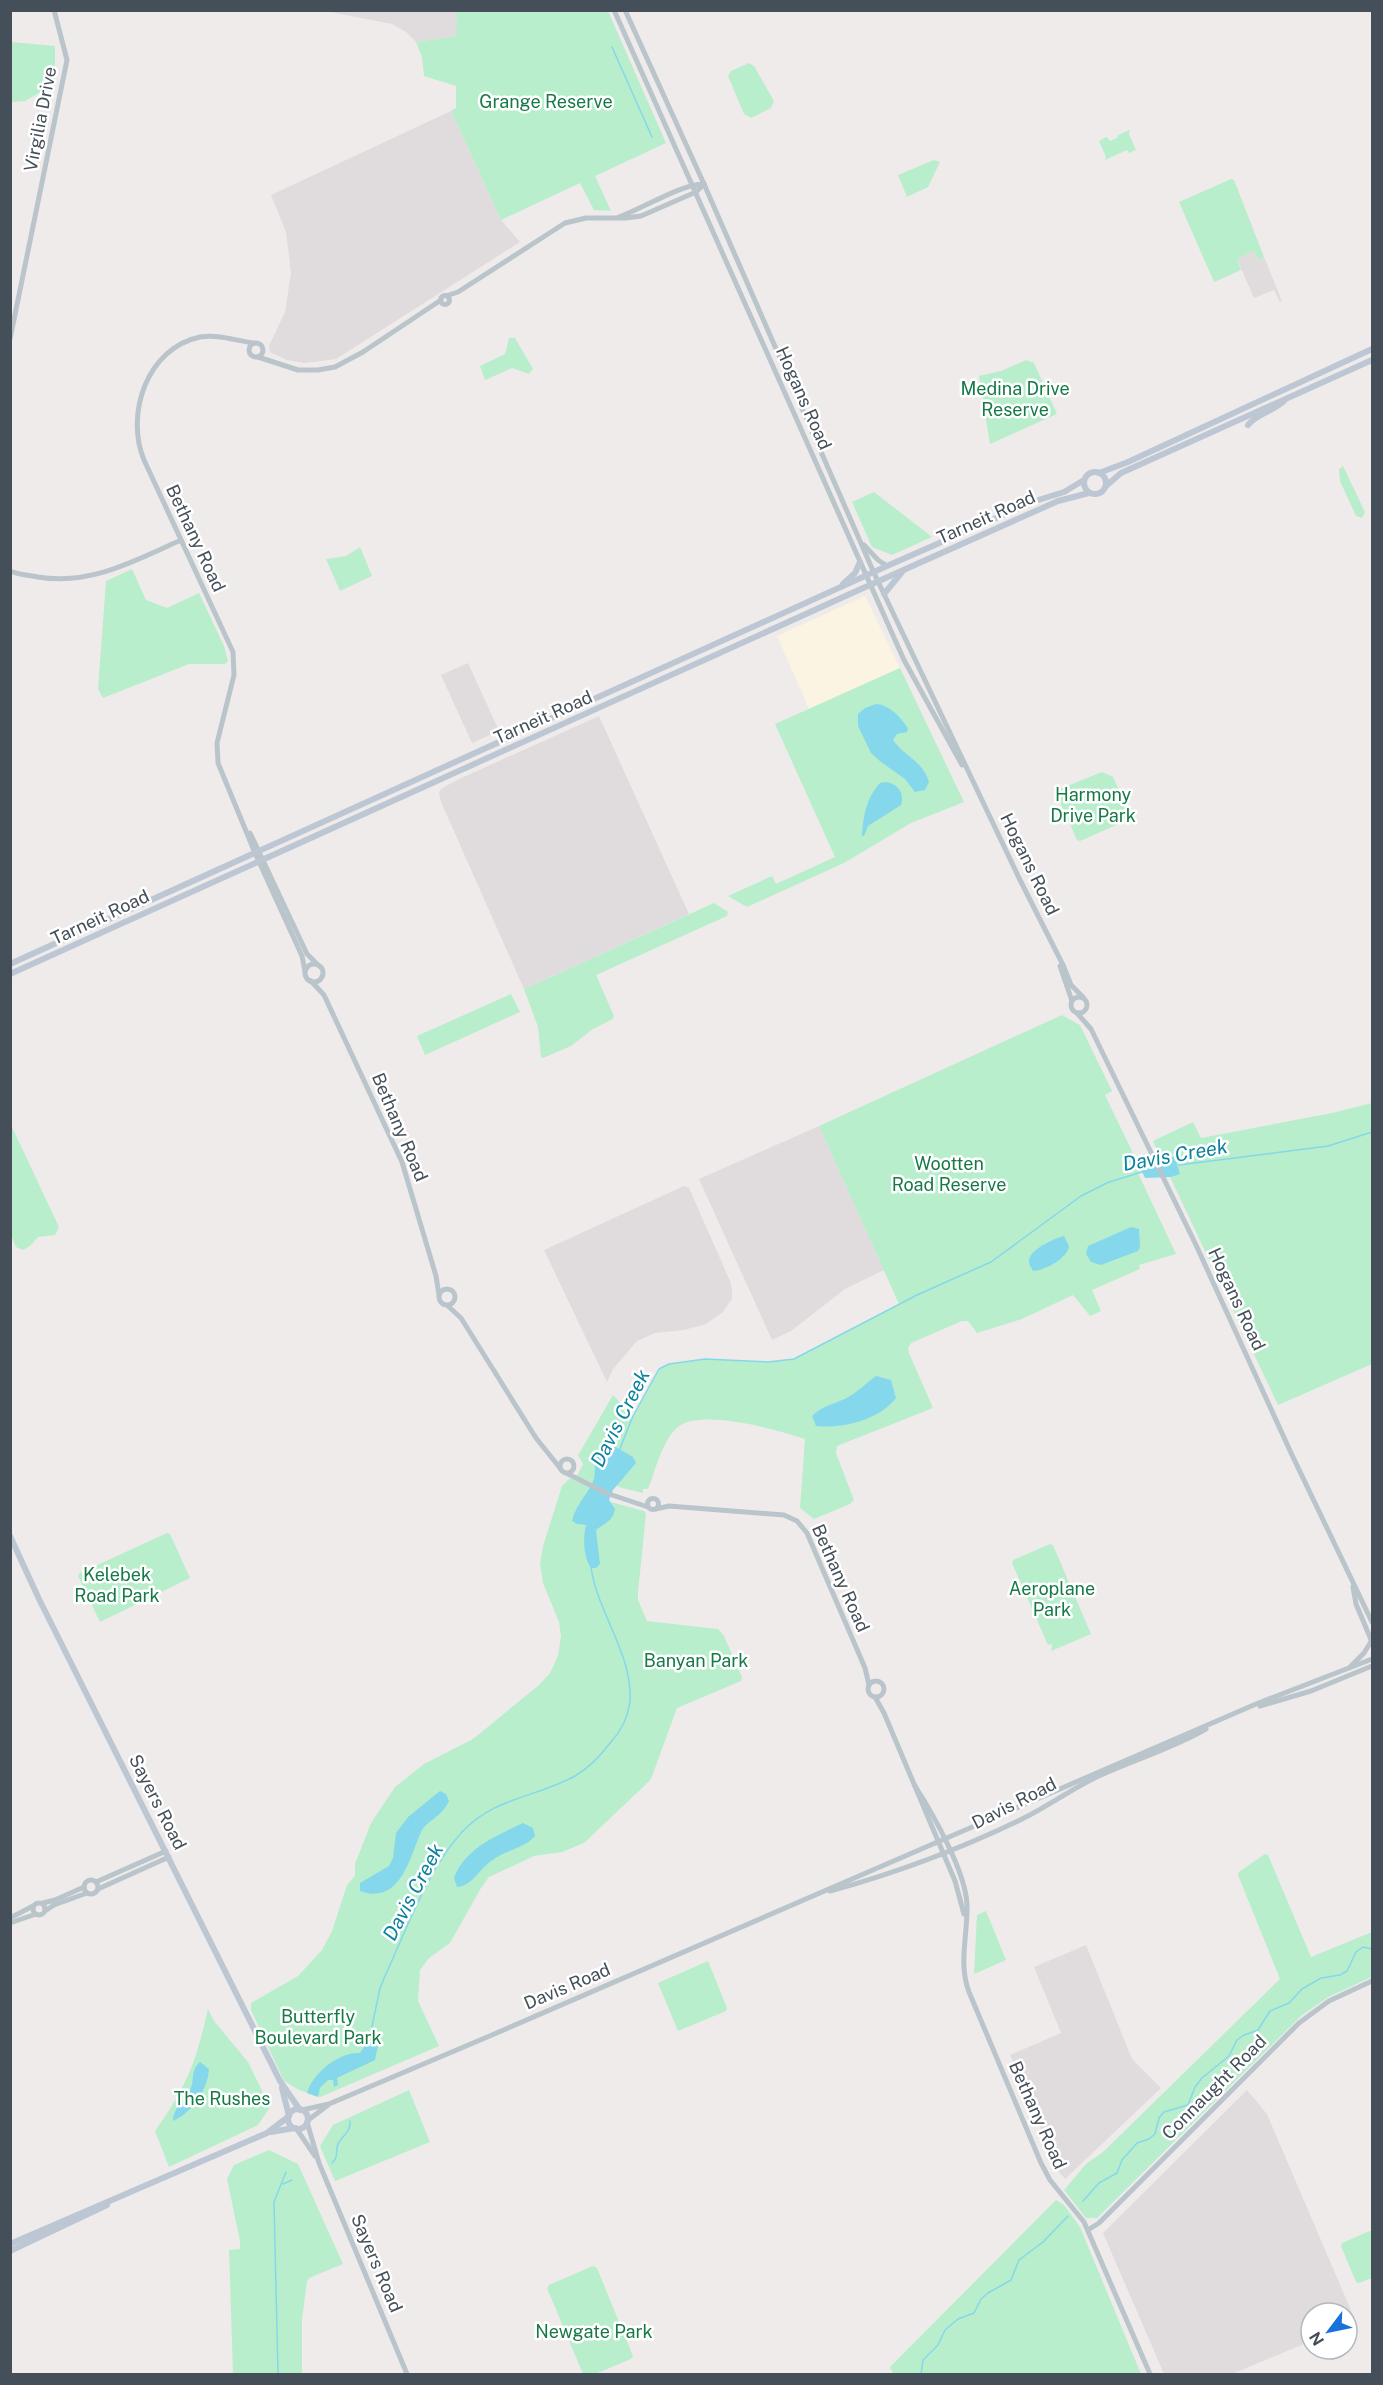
<svg xmlns="http://www.w3.org/2000/svg" width="1383" height="2385" font-family="'Public Sans',sans-serif">
  <rect width="100%" height="100%" fill="#efebeb"/>
  <polygon fill="#fbf4e3" points="865,596 900,668 809,709 777,636"/>
  <g fill="#e0dcde">
    <polygon points="325,11 457,11 457,36 416,42 406,32 392,24"/>
    <polygon points="451,111 501,220 520,242 336,359 305,363 287,360 270,352 269,346 285,312 291,273 286,232 271,195"/>
    <polygon points="1254,251 1258,260 1264,257 1282,301 1280,302 1274,290 1254,298 1237,259"/>
    <polygon points="468,663 499,731 472,743 441,675"/>
    <polygon points="599,716 689,914 524,989 441,802 439,793 441,789 457,780"/>
    <polygon points="819,1126 884,1270 845,1289 791,1331 772,1340 699,1179"/>
    <polygon points="684,1186 689,1188 730,1281 732,1289 732,1299 723,1312 706,1324 684,1330 655,1333 637,1341 613,1369 607,1382 544,1250"/>
    <polygon points="1086,1945 1132,2059 1161,2088 1065,2179 1059,2172 1010,2055 1061,2033 1034,1967"/>
    <polygon points="1247,2090 1267,2114 1356,2322 1347,2326 1347,2313 1311,2313 1311,2341 1232,2374 1164,2374 1103,2233"/>
  </g>
  <g fill="#b8eecc">
    <polygon points="457,11 608,11 666,143 595,176 611,211 594,210 580,183 501,220 451,111 456,108 456,86 424,76 422,57 416,42 456,36"/>
    <polygon points="11,42 55,46 55,84 25,101 11,102"/>
    <polygon points="749,63 754,66 774,101 771,108 751,118 744,114 728,76 731,71"/>
    <polygon points="1130,130 1129,134 1136,150 1129,153 1127,150 1105,160 1106,157 1099,141 1107,137 1110,141 1117,138 1118,135"/>
    <polygon points="934,160 940,162 928,187 907,197 898,175"/>
    <polygon points="1231,179 1234,180 1264,257 1258,260 1254,251 1237,259 1241,270 1214,282 1179,202"/>
    <polygon points="509,338 515,338 533,369 529,374 512,368 485,380 480,366 505,354"/>
    <polygon points="1026,360 1034,363 1057,414 990,444 979,376 1001,371"/>
    <polygon points="1343,466 1365,512 1362,518 1356,516 1340,481 1339,469"/>
    <polygon points="874,492 932,537 892,555 872,547 852,502"/>
    <polygon points="360,547 372,576 340,591 326,559 346,556"/>
    <polygon points="132,569 146,600 167,608 199,593 224,646 228,661 225,664 189,664 103,698 98,689 106,581"/>
    <polygon points="900,668 964,802 911,823 844,863 747,907 728,896 772,876 776,884 835,857 775,724"/>
    <polygon points="1102,772 1113,777 1132,818 1080,841 1077,840 1055,791"/>
    <polygon points="714,903 728,912 727,916 596,975 614,1016 613,1019 593,1029 571,1046 543,1058 541,1057 538,1027 524,989"/>
    <polygon points="511,994 520,1012 425,1055 417,1036"/>
    <path d="M1062 1015 1080 1025 1112 1091 1105 1095 1142 1172 1138 1173 1176 1254 1139 1265 1140 1269 1092 1290 1101 1311 1090 1316 1073 1295 1022 1319 977 1333 968 1321H962L911 1343 908 1348 909 1353 933 1408 837 1446 836 1453 854 1500 850 1504 814 1519 800 1508 805 1439C778 1430 701 1408 678 1427 663 1438 655 1472 648 1489H643V1493L622 1488 604 1480 607 1501 644 1511 646 1514 638 1592V1600L647 1621 718 1629 724 1636 742 1677 741 1681 677 1708 651 1779 641 1789 584 1843 562 1852 534 1856 489 1877 481 1888 450 1943 429 1958 420 1970 418 2001 439 2046 320 2097 299 2090 284 2081 251 2010V2003L298 1976 322 1950 332 1931 347 1885 355 1876V1864L371 1823 395 1787 424 1764 473 1739 539 1685 550 1673 558 1656 561 1636 559 1622 543 1583 540 1564 543 1546 562 1486 569 1479 576 1478 583 1464 578 1455 580 1452 613 1395 633 1416 659 1369 669 1364 705 1359 768 1362 794 1359 899 1304 819 1126Z"/>
    <polygon points="1372,1103 1372,1364 1278,1405 1153,1141 1193,1122 1201,1138 1332,1113"/>
    <polygon points="11,1125 59,1227 55,1235 38,1237 30,1246 23,1250 16,1247 11,1235"/>
    <polygon points="167,1533 170,1534 190,1578 100,1622 78,1576 80,1573"/>
    <polygon points="1050,1544 1053,1545 1091,1634 1051,1651 1052,1644 1048,1645 1012,1563 1013,1560"/>
    <polygon points="1265,1854 1268,1855 1311,1957 1372,1932 1372,1977 1330,1996 1302,2015 1097,2218 1086,2218 1064,2190 1086,2164 1103,2152 1280,1979 1238,1875 1239,1872"/>
    <polygon points="986,1911 1006,1960 974,1974 977,1915"/>
    <polygon points="708,1961 727,2008 726,2011 678,2031 658,1983"/>
    <path d="M208 2009 214 2021 248 2062 270 2107 258 2125 169 2167 155 2131C187 2086 196 2062 208 2009Z"/>
    <polygon points="409,2090 430,2142 335,2181 320,2146 333,2125"/>
    <polygon points="269,2150 298,2164 343,2264 309,2278 307,2282 302,2319 302,2374 233,2374 229,2250 240,2249 240,2241 227,2179 234,2165"/>
    <polygon points="1056,2200 1064,2205 1080,2227 1141,2374 893,2374 890,2367"/>
    <polygon points="1372,2230 1372,2278 1359,2283 1356,2282 1341,2246 1342,2243"/>
    <polygon points="593,2266 597,2268 633,2356 631,2359 595,2374 583,2374 547,2288 549,2285"/>
  </g>
  <g fill="#85d8eb">
    <path d="M876 704C890 705 900 717 908 728L907 732 897 734 893 740C904 756 923 761 929 782L925 790 915 792 905 779 881 762 871 753 858 726V714L865 708Z"/>
    <path d="M886 782C898 784 905 793 901 805L868 826 864 836H862C863 817 866 798 880 783Z"/>
    <polygon points="1175,1157 1180,1174 1171,1177 1145,1178 1139,1165 1146,1162"/>
    <polygon points="1131,1227 1139,1229 1140,1247 1138,1251 1101,1265 1091,1262 1086,1254 1088,1246"/>
    <path d="M1064 1236 1069 1246C1068 1258 1044 1271 1033 1271 1031 1267 1027 1262 1030 1257 1034 1248 1055 1238 1064 1236Z"/>
    <path d="M876 1376 891 1380 896 1398C879 1420 843 1429 816 1426L812 1416C824 1404 837 1404 850 1396 859 1391 867 1382 876 1376Z"/>
    <path d="M609 1443 633 1457 636 1463 613 1490 609 1500 615 1509C613 1521 605 1523 596 1530L600 1564 596 1568H591C583 1557 583 1537 586 1525L577 1524 572 1521C576 1503 590 1492 594 1479 597 1465 590 1448 609 1443Z"/>
    <path d="M440 1791 446 1794 449 1801C442 1817 426 1821 421 1832 410 1857 400 1906 360 1891V1883L389 1866 393 1858 396 1833 408 1817Z"/>
    <path d="M523 1823 533 1828 535 1836C524 1849 504 1850 490 1862 478 1871 472 1886 457 1887L454 1878C465 1848 497 1836 523 1823Z"/>
    <path d="M375 2040 378 2045 375 2060 337 2078 338 2085 334 2087 333 2080H328L320 2088 318 2097 307 2093C312 2074 339 2051 360 2053L367 2042Z"/>
    <path d="M200 2062 209 2069C208 2089 192 2113 173 2121 173 2105 190 2098 192 2084 194 2074 192 2069 200 2062Z"/>
  </g>
  <g fill="none" stroke-linecap="round" stroke-linejoin="round">
    <g stroke="#85d8eb" stroke-width="1.5">
      <polyline points="612,47 652,137"/>
      <polyline points="1179,1165 1328,1146 1372,1132"/>
      <polyline points="619,1451 633,1416 659,1369 669,1364 705,1359 768,1362 794,1359 917,1295 991,1262 1081,1196 1109,1182 1142,1172"/>
      <path d="M369 2041 380 1988 385 1976C407 1929 427 1870 462 1832 495 1797 535 1798 575 1776 589 1768 601 1755 611 1742 621 1731 628 1717 630 1702 633 1653 597 1613 591 1567"/>
      <path d="M332 2163C339 2157 335 2151 338 2144 343 2135 351 2132 350 2121"/>
      <polyline points="283,2184 292,2180"/>
      <polyline points="1083,2201 1099,2183 1117,2173 1122,2160 1137,2143 1149,2139 1155,2134 1159,2118 1164,2112 1188,2105 1195,2087 1202,2078 1229,2056 1237,2040 1244,2035 1258,2030 1270,2011 1289,2003 1302,1989 1321,1978 1340,1975 1347,1971 1356,1952 1363,1947 1372,1949"/>
      <polyline points="278,2374 274,2202 286,2172"/>
      <polyline points="921,2374 923,2360 938,2345 945,2330 958,2319 974,2313 981,2299 988,2293 1011,2280 1019,2260 1043,2242 1068,2216"/>
    </g>
    <g stroke="#bac4cb" stroke-width="5">
      <polyline points="614,10 904,660 962,765"/>
      <polyline points="625,10 704,184 874,573 1019,878 1063,965 1071,985 1083,997"/>
      <path d="M619 217C644 208 681 184 704 184"/>
      <circle cx="445" cy="300" r="4.5"/>
      <polyline points="446,296 458,292 565,223 586,218 626,218 641,216 696,192 704,184"/>
      <polyline points="10,339 67,60 54,10"/>
      <circle cx="256" cy="350" r="7"/>
      <path d="M254 343C236 341 219 334 200 337 147 348 125 414 144 460L233 652 234 675 217 743 218 763 255 853 302 956 305 971"/>
      <polyline points="258,357 298,370 318,370 335,367 363,352 441,300"/>
      <polyline points="864,545 878,560 887,566"/>
      <path d="M10 571C19 575 29 575 38 577 89 586 135 561 181 540"/>
      <polyline points="250,833 307,954 317,964"/>
      <circle cx="314" cy="973" r="9"/>
      <polyline points="1060,966 1072,1001"/>
      <polyline points="311,981 324,995 402,1162 436,1276 439,1295"/>
      <circle cx="1079" cy="1005" r="8"/>
      <polyline points="1077,1013 1091,1029 1196,1245 1292,1455 1372,1622"/>
      <circle cx="447" cy="1297" r="8"/>
      <polyline points="448,1306 461,1318 536,1438 560,1468"/>
      <circle cx="567" cy="1466" r="7"/>
      <polyline points="568,1474 606,1493 648,1507"/>
      <circle cx="653" cy="1504" r="5.5"/>
      <polyline points="656,1509 669,1506 784,1515 797,1521 807,1533 865,1668 869,1685"/>
      <polyline points="1353,1587 1356,1604 1372,1642"/>
      <polyline points="1350,1667 1364,1653 1372,1640"/>
      <circle cx="876" cy="1689" r="8"/>
      <polyline points="875,1697 884,1713 955,1881 964,1914"/>
      <polyline points="1260,1706 1311,1691 1372,1666"/>
      <path d="M915 1786C933 1814 966 1872 967 1905 968 1934 958 1963 969 1992L1041 2163 1050 2180 1084 2222 1150 2374"/>
      <circle cx="91" cy="1887" r="7"/>
      <polyline points="96,1882 166,1851"/>
      <polyline points="98,1889 169,1857"/>
      <path d="M830 1891C896 1873 960 1849 1022 1819 1049 1806 1074 1787 1101 1775 1136 1759 1173 1748 1206 1729"/>
      <circle cx="39" cy="1909" r="6"/>
      <polyline points="43,1903 55,1900 84,1887"/>
      <polyline points="45,1911 54,1905 87,1893"/>
      <polyline points="10,1918 33,1906"/>
      <polyline points="10,1923 36,1914"/>
      <polyline points="302,2110 329,2104 492,2035 1256,1704 1372,1659"/>
      <polyline points="307,2121 328,2105"/>
      <polyline points="307,2122 319,2163 407,2374"/>
      <polyline points="296,2128 315,2156"/>
      <polyline points="1088,2230 1099,2223 1299,2023 1329,2001 1372,1981"/>
    </g>
    <g stroke="#bcc7d3" stroke-width="6">
      <path d="M1248 425C1256 414 1274 411 1284 401"/>
      <circle cx="1095" cy="483" r="11"/>
      <polyline points="1099,473 1128,462 1372,349"/>
      <polyline points="1106,486 1121,473 1372,360"/>
      <polyline points="843,584 855,573 860,562"/>
      <polyline points="884,594 902,572"/>
      <polyline points="10,964 887,566 1035,501 1064,492 1084,480"/>
      <path d="M10 974C359 815 708 657 1058 501L1089 493"/>
      <polyline points="10,1536 39,1599 280,2081 300,2110"/>
      <polyline points="282,2088 289,2116"/>
      <circle cx="298" cy="2119" r="10"/>
      <polyline points="271,2132 294,2128"/>
      <polyline points="10,2244 267,2133 288,2117"/>
      <polyline points="10,2251 107,2205"/>
    </g>
  </g>
  <g text-anchor="middle" dominant-baseline="central" stroke-width="5" stroke-linejoin="round" paint-order="stroke">
    <g font-size="18" fill="#167946" stroke="#fff">
      <text x="546" y="101">Grange Reserve</text>
      <text x="1015" y="388">Medina Drive<tspan x="1015" dy="21">Reserve</tspan></text>
      <text x="1093" y="794">Harmony<tspan x="1093" dy="21">Drive Park</tspan></text>
      <text x="949" y="1163">Wootten<tspan x="949" dy="21">Road Reserve</tspan></text>
      <text x="117" y="1574">Kelebek<tspan x="117" dy="21">Road Park</tspan></text>
      <text x="1052" y="1588">Aeroplane<tspan x="1052" dy="21">Park</tspan></text>
      <text x="696" y="1660">Banyan Park</text>
      <text x="318" y="2016">Butterfly<tspan x="318" dy="21">Boulevard Park</tspan></text>
      <text x="222" y="2098">The Rushes</text>
      <text x="594" y="2331">Newgate Park</text>
    </g>
    <g font-size="18" fill="#444f59" stroke="#fff">
      <text transform="translate(40 119) rotate(-79)">Virgilia Drive</text>
      <text transform="translate(804 398) rotate(66)">Hogans Road</text>
      <text transform="translate(986 517) rotate(-24)">Tarneit Road</text>
      <text transform="translate(196 538) rotate(65)">Bethany Road</text>
      <text transform="translate(543 717) rotate(-24)">Tarneit Road</text>
      <text transform="translate(1030 864) rotate(64)">Hogans Road</text>
      <text transform="translate(100 917) rotate(-25)">Tarneit Road</text>
      <text transform="translate(400 1127) rotate(67)">Bethany Road</text>
      <text transform="translate(1237 1299) rotate(65)">Hogans Road</text>
      <text transform="translate(841 1578) rotate(66)">Bethany Road</text>
      <text transform="translate(158 1802) rotate(63)">Sayers Road</text>
      <text transform="translate(1014 1803) rotate(-27)">Davis Road</text>
      <text transform="translate(567 1986) rotate(-23)">Davis Road</text>
      <text transform="translate(1214 2087) rotate(-45)">Connaught Road</text>
      <text transform="translate(1038 2115) rotate(66)">Bethany Road</text>
      <text transform="translate(377 2263) rotate(67)">Sayers Road</text>
    </g>
    <g font-size="20" font-style="italic" fill="#0c819d" stroke="#fff">
      <text transform="translate(1175 1155) rotate(-10)">Davis Creek</text>
      <text transform="translate(620 1418) rotate(-63)">Davis Creek</text>
      <text transform="translate(413 1892) rotate(-62)">Davis Creek</text>
    </g>
  </g>
  <rect width="1383" height="2385" fill="none" stroke="#444f59" stroke-width="24"/>
  <g transform="translate(1329 2331) rotate(238)"><circle r="28" fill="#ffffff" stroke="#b4b9bd" stroke-width="1.5"/>
  <path d="M0-4.5L10 22L0 15L-10 22Z" fill="#1971db"/>
  <text y="-9" font-size="16" font-weight="bold" text-anchor="middle" fill="#444f59">N</text>
  </g>
</svg>
